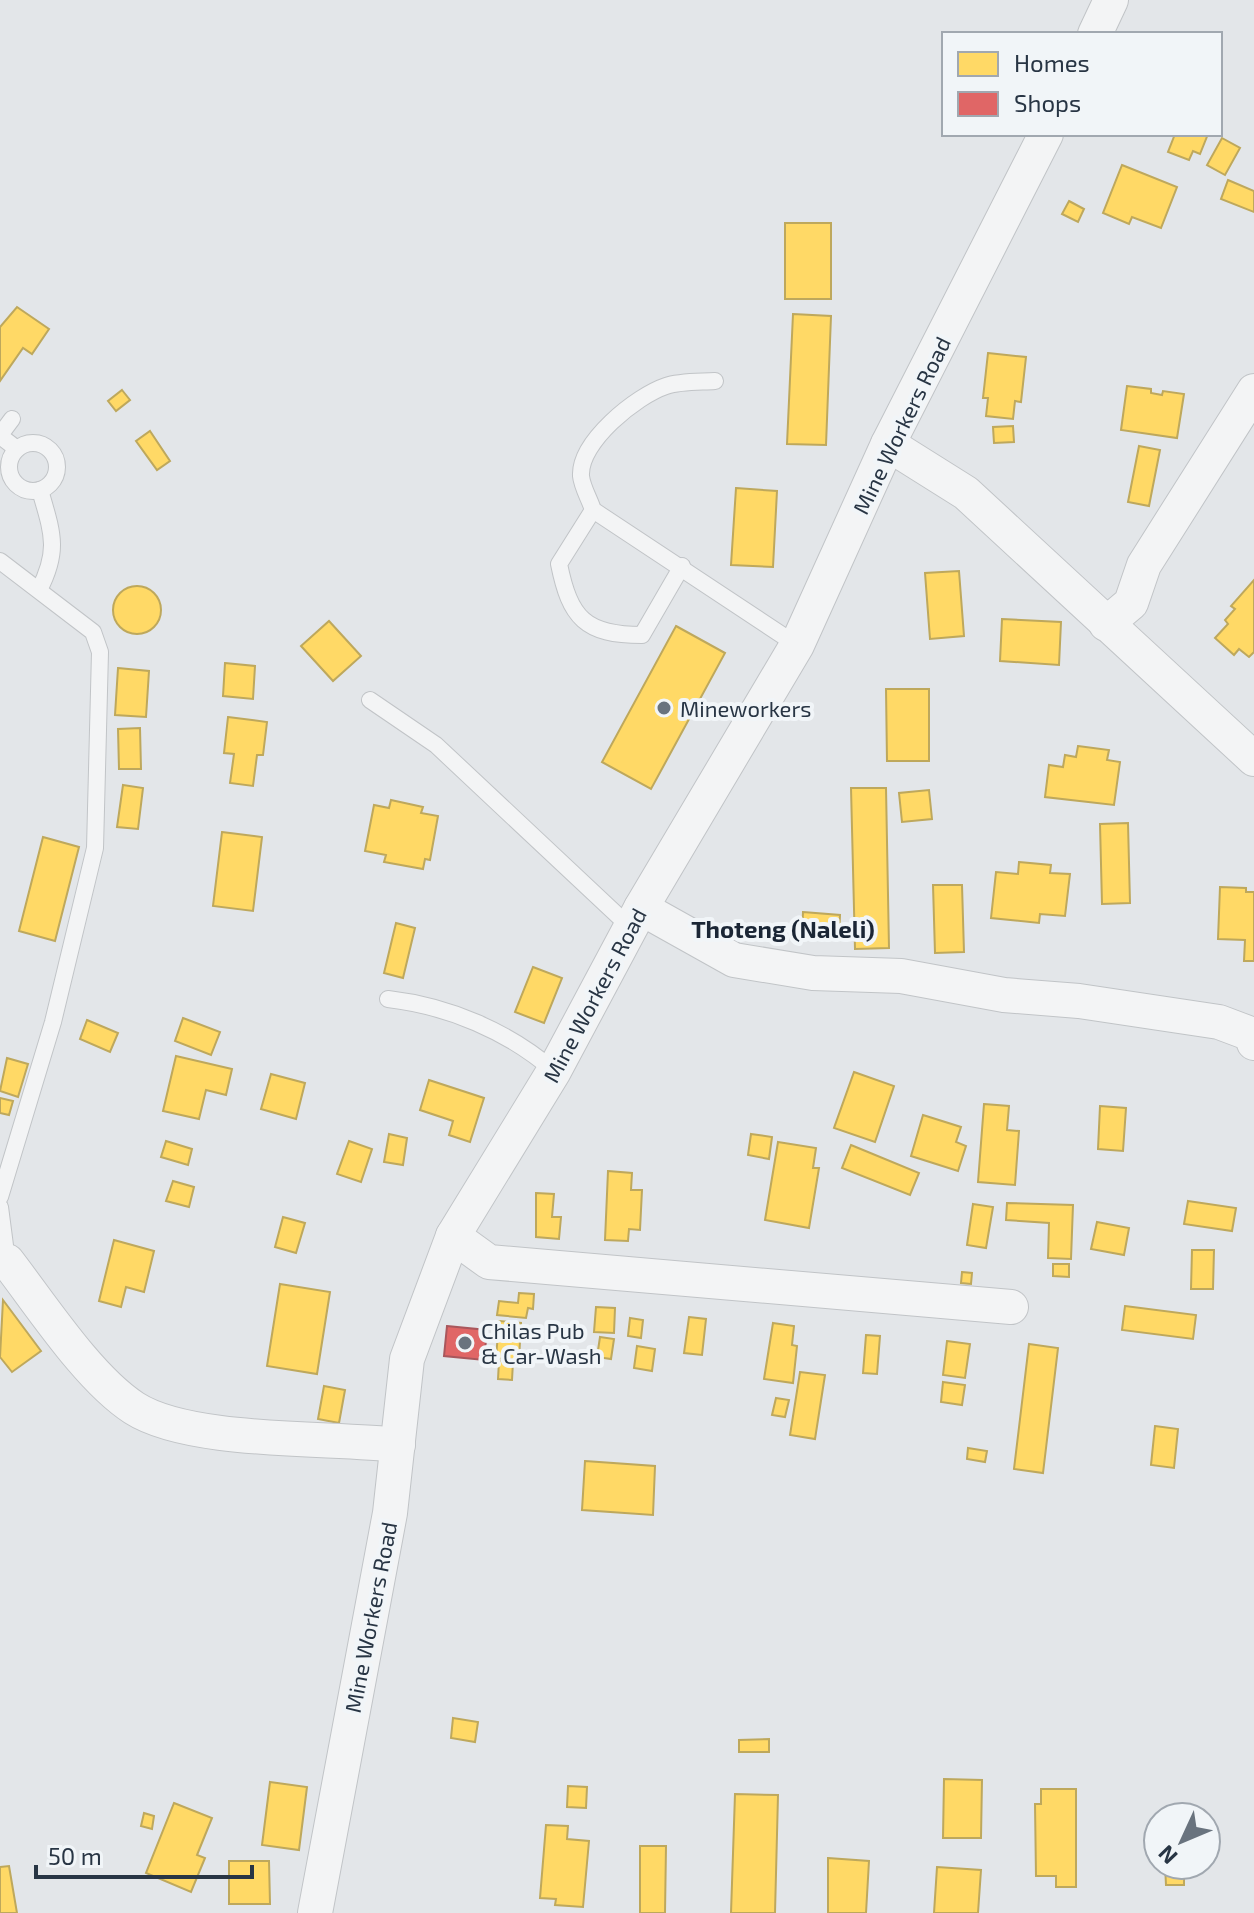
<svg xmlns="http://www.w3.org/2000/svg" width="1254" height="1913" font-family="'Exo 2',sans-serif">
  <rect width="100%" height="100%" fill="#e3e6e9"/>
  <g fill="#ffd966" stroke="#bea85c" stroke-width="2">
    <polygon points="1175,134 1174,134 1208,134 1200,154 1193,151 1189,160 1168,152"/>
    <polygon points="1222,138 1240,148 1225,175 1207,165"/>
    <polygon points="1122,165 1177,187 1161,228 1132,217 1129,224 1103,213"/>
    <polygon points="1228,180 1254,191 1254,212 1221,199"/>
    <polygon points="1069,201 1084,209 1078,222 1062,214"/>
    <rect x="785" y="223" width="46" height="76"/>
    <polygon points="17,307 49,329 32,354 23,348 0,381 0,327"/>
    <polygon points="793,314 831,316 826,445 787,444"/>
    <polygon points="988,353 1026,357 1021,402 1015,401 1013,419 986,416 988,398 983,398"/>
    <polygon points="1127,386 1151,389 1151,393 1162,395 1163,391 1184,394 1177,438 1121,430"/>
    <polygon points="122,390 130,400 116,411 108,401"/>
    <polygon points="1013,426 1014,442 994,443 993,427"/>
    <polygon points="150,431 170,461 157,470 136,441"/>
    <polygon points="1139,446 1160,450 1149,506 1128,502"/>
    <polygon points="736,488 777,491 773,567 731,565"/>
    <polygon points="959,571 964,636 930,639 925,573"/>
    <polygon points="1254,580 1254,652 1249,657 1239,649 1234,655 1215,638 1228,624 1225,620 1235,609 1231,606"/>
    <circle cx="137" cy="610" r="24"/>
    <polygon points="1002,619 1061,622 1059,665 1000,661"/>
    <polygon points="329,621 361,656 333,681 301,646"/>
    <polygon points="676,626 725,653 651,789 602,762"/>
    <polygon points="225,663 255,666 253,699 223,696"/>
    <polygon points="118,668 149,671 146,717 115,715"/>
    <polygon points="886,689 929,689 929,761 887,761"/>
    <polygon points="228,717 267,722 263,755 257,755 253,786 230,783 234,754 224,753"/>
    <polygon points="140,728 141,769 119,769 118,729"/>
    <polygon points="1078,746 1109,750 1107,760 1120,762 1114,805 1045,797 1049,765 1063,767 1065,755 1076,757"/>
    <polygon points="123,785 143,788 138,829 117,827"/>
    <polygon points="851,788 886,788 889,948 855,949"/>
    <polygon points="929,790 932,819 902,822 899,793"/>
    <polygon points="391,800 423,807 421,813 438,816 430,860 425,859 423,869 384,862 386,855 365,851 374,805 389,808"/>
    <polygon points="1128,823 1130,903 1102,904 1100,824"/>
    <polygon points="222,832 262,837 253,911 213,906"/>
    <polygon points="43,837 79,847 55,941 19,931"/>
    <polygon points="1019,862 1051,865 1050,873 1070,874 1065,916 1040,914 1039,923 991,918 996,872 1018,874"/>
    <polygon points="933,885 962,885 964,952 935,953"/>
    <polygon points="1220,887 1246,888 1246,892 1254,892 1254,961 1244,961 1245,940 1218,939"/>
    <polygon points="803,912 840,915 839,938 802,935"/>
    <polygon points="396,923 415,928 403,978 384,973"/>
    <polygon points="533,967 562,978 544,1023 515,1012"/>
    <polygon points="183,1018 220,1032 211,1055 175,1041"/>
    <polygon points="87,1020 118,1033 110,1052 80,1039"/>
    <polygon points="176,1056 232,1069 226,1095 206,1090 199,1119 163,1111"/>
    <polygon points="7,1058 28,1064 18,1097 0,1091"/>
    <polygon points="854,1072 894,1086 875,1142 834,1128"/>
    <polygon points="271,1074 305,1083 296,1119 261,1109"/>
    <polygon points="429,1080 484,1098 470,1142 449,1135 453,1121 420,1110"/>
    <polygon points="0,1098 13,1101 9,1115 0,1113"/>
    <polygon points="984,1104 1009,1106 1007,1130 1019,1131 1015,1185 978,1182"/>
    <polygon points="1100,1106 1126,1108 1123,1151 1098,1149"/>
    <polygon points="923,1115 961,1127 956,1142 966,1146 958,1171 911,1156"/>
    <polygon points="389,1134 407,1138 403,1165 384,1162"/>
    <polygon points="751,1134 772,1137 769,1159 748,1155"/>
    <polygon points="166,1141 192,1149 188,1165 161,1157"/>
    <polygon points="349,1141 372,1149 361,1182 337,1174"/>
    <polygon points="778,1142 816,1148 813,1168 819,1168 809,1228 765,1220"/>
    <polygon points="851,1145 919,1173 910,1195 842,1168"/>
    <polygon points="608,1171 632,1173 631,1190 642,1190 640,1230 629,1229 628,1241 605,1240"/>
    <polygon points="173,1181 194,1187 189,1207 166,1201"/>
    <polygon points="536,1193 554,1194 552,1217 561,1217 559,1239 536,1237"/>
    <polygon points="1188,1201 1236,1208 1232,1231 1184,1224"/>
    <polygon points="1007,1203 1073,1205 1071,1259 1048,1258 1049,1223 1006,1220"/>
    <polygon points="973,1204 993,1207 986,1248 967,1245"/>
    <polygon points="283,1217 305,1223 296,1253 275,1247"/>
    <polygon points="1097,1222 1129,1228 1124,1255 1091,1249"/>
    <polygon points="114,1240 154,1251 144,1292 126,1287 121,1307 99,1301"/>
    <polygon points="1192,1250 1214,1250 1213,1289 1191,1289"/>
    <polygon points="1053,1264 1069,1264 1069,1277 1053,1276"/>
    <polygon points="962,1272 972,1273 971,1284 961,1283"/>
    <polygon points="280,1284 330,1292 317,1374 267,1366"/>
    <polygon points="519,1293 534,1294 533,1309 528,1308 526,1318 497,1315 499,1301 518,1303"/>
    <polygon points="3,1300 41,1351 12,1372 0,1357"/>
    <polygon points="1125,1306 1196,1315 1193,1339 1122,1330"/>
    <polygon points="596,1307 615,1308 614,1333 594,1332"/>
    <polygon points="689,1317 706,1319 702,1355 684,1353"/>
    <polygon points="630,1318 643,1320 641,1338 628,1336"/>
    <polygon points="499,1321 521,1323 519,1360 496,1358"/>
    <polygon points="773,1323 794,1326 792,1345 797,1346 793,1383 764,1379"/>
    <polygon points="866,1335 880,1336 877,1374 863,1373"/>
    <polygon points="600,1337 614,1339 611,1359 597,1357"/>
    <polygon points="947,1341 970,1344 965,1378 943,1375"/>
    <polygon points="1029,1344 1058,1348 1043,1473 1014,1469"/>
    <polygon points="637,1346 655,1349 652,1371 634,1368"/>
    <polygon points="499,1361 513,1362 512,1380 498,1379"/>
    <polygon points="800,1372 825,1375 815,1439 790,1435"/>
    <polygon points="943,1382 965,1385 962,1405 941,1402"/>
    <polygon points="324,1386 345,1390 339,1423 318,1419"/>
    <polygon points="776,1398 789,1400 785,1417 772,1415"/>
    <polygon points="1155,1426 1178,1429 1174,1468 1151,1465"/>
    <polygon points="968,1448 987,1451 985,1462 967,1459"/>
    <polygon points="585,1461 655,1466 653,1515 582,1510"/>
    <polygon points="453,1718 478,1722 475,1742 451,1738"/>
    <polygon points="769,1739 769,1752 739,1752 739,1740"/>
    <polygon points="944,1779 982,1780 981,1838 943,1838"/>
    <polygon points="270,1782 307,1787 299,1850 262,1845"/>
    <polygon points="568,1786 587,1787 586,1808 567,1807"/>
    <polygon points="1041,1789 1076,1789 1076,1887 1056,1887 1056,1876 1036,1876 1035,1804 1041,1804"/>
    <polygon points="735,1794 778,1795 775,1913 731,1913"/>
    <polygon points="174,1803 212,1818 197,1855 205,1858 191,1892 146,1873"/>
    <polygon points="144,1813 154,1816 152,1829 141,1826"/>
    <polygon points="546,1825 568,1826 567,1839 589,1841 583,1907 555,1905 556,1899 540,1898"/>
    <polygon points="640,1846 666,1846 665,1913 640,1913"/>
    <polygon points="828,1858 869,1861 866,1913 828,1913"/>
    <polygon points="229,1861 269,1861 270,1904 229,1904"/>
    <polygon points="1165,1865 1184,1865 1184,1885 1166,1885"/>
    <polygon points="9,1866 17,1913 0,1913 0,1867"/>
    <polygon points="937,1867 981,1870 978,1913 934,1913"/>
  </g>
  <polygon fill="#e06666" stroke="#a9575c" stroke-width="2" points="447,1326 487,1330 484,1360 444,1356"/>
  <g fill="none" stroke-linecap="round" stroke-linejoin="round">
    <g stroke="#c1c4c7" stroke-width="18">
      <g id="service">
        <path d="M715 381C700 382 680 381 666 386 636 396 579 442 581 476 582 487 590 500 593 510L797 645"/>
        <polyline points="0,435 12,419"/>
        <polyline points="0,436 17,449"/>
        <circle cx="33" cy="467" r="24"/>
        <path d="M593 510 559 564C570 618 585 635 642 635L682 566"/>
        <polyline points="0,561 93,632 100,652 95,848 53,1022 0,1197"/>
        <path d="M39 590C60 550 52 532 40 490"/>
        <polyline points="370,700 436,745 630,927"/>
        <path d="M388 999C448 1006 508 1031 554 1071"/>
        <polyline points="0,1207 7,1261 2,1261"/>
      </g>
    </g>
    <g stroke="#c1c4c7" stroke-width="36">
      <g id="minor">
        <polyline points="1095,34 1111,0"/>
        <polyline points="888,444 966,493 1254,759"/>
        <polyline points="1106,624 1131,603 1144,565 1254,391"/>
        <polyline points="641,908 734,960 813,973 901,976 1004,995 1079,1001 1219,1022 1251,1034 1254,1043"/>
        <polyline points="453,1236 489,1262 1011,1307"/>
        <path d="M7 1261C41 1305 88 1378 134 1408 190 1444 330 1437 398 1445"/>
        <polyline points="315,1913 390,1513 407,1359 453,1236 554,1071 641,908 797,645 888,444 1046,134"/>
      </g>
    </g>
    <use href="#service" stroke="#f3f4f5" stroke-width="16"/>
    <use href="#minor" stroke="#f3f4f5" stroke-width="34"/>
  </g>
  <g fill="#69737e" stroke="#f1f5f8" stroke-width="3">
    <circle cx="664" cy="708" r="8"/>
    <circle cx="465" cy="1343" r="8"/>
  </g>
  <g text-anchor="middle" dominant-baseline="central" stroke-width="8" stroke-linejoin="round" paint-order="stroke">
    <g font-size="22" fill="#283544" stroke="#f1f5f8">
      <text transform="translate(901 425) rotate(-64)">Mine Workers Road</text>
      <text transform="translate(594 995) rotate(-62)">Mine Workers Road</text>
      <text transform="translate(370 1617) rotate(-79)">Mine Workers Road</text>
    </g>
    <g font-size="22" fill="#283544" stroke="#f1f5f8" text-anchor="start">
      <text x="680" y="708">Mineworkers</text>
      <text x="481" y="1330">Chilas Pub<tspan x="481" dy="25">&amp; Car-Wash</tspan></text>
    </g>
    <g font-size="24" font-weight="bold" fill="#1b2635" stroke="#f1f5f8">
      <text x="783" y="928">Thoteng (Naleli)</text>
    </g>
  </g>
  <rect x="942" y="32" width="280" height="104" fill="#f1f5f8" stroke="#a1a8b0" stroke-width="2"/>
  <rect x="958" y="52" width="40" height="24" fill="#ffd966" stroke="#a1a8b0" stroke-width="2"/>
  <text x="1014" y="72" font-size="24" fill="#283544">Homes</text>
  <rect x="958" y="92" width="40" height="24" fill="#e06666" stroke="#a1a8b0" stroke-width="2"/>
  <text x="1014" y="112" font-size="24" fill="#283544">Shops</text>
  <g transform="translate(1182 1841) rotate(226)"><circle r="38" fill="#f1f5f8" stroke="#a1a8b0" stroke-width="2"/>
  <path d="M0-6L14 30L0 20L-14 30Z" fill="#69737e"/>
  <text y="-12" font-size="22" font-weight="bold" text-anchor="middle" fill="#283544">N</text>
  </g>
  <path d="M36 1865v12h216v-12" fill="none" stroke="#283544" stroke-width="4"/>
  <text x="48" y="1865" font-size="24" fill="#283544" stroke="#f1f5f8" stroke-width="6" paint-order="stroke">50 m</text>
</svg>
